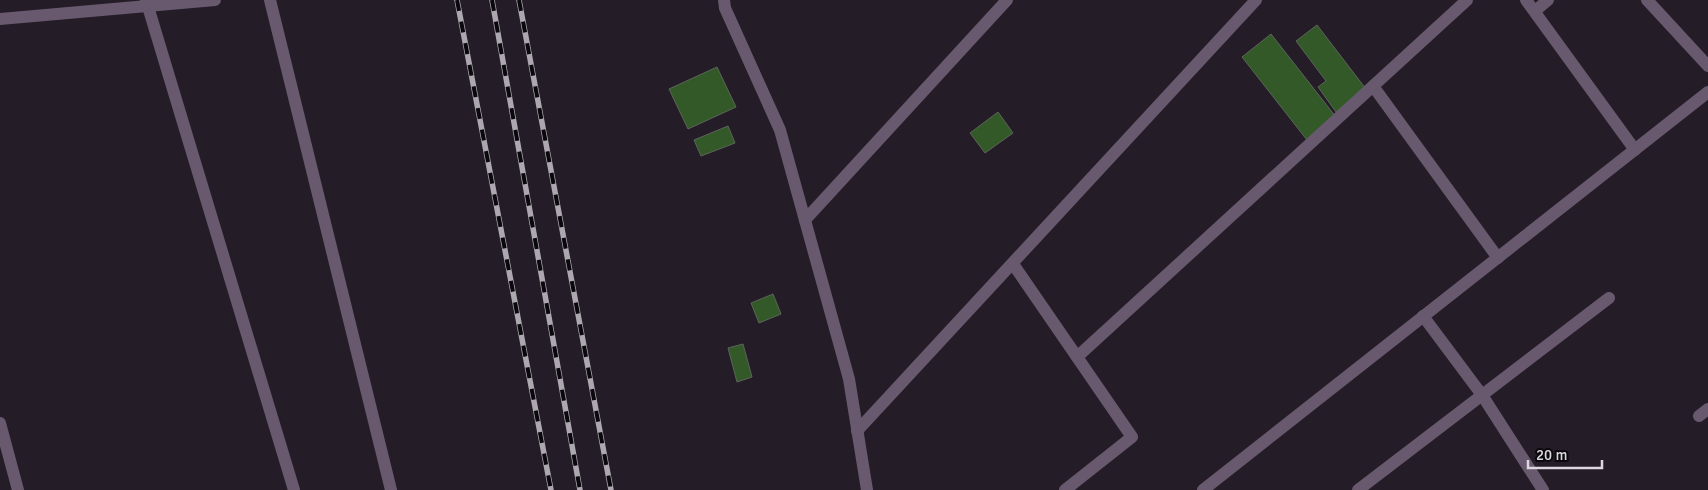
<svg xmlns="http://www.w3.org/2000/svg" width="1708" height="490" font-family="Signika,sans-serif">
  <rect width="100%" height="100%" fill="#241d27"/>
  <g fill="#335929" stroke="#5c6559">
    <polygon points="1317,25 1366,89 1336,112 1318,87 1326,81 1296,41"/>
    <polygon points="1271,34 1336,117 1307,140 1242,57"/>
    <polygon points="717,67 736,107 688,129 669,89"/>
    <polygon points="998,112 1013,133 985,153 970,133"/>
    <polygon points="728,126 735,143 701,156 694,140"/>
    <polygon points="773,294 781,314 759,323 751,303"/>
    <polygon points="743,344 752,377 737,382 728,348"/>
  </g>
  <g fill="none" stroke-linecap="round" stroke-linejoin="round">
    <g stroke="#68596f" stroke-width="12">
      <polyline points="146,0 294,490"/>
      <polyline points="270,0 391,490"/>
      <polyline points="1526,0 1635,150"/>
      <polyline points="1647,0 1708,66"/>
      <polyline points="1535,11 1548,0"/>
      <polyline points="0,19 215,0"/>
      <polyline points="1373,86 1498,258"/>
      <polyline points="805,220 1007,0"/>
      <polyline points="1013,264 1132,437 1065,490"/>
      <polyline points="1423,316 1482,395 1543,490"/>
      <polyline points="1077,357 1467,0"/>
      <polyline points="1699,416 1708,409"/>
      <polyline points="0,423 18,490"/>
      <polyline points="857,431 1256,0"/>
      <polyline points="1203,490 1708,92"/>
      <polyline points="1358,490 1609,298"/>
    </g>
    <polyline stroke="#68596f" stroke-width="12" points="724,0 725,8 780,130 849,379 867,490"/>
    <g stroke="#ada8b0" stroke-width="5.5">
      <g id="rail">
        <polyline points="457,0 551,490"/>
        <polyline points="492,0 580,490"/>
        <polyline points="519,0 611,490"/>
      </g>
    </g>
    <use href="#rail" stroke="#0b080d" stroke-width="4" stroke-dasharray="11" stroke-linecap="butt"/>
  </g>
  <path d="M1528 460v8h74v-8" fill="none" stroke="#ddd8df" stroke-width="2.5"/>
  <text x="1536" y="460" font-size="15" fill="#ddd8df" stroke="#0b080d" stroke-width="4" paint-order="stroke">20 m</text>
</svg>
